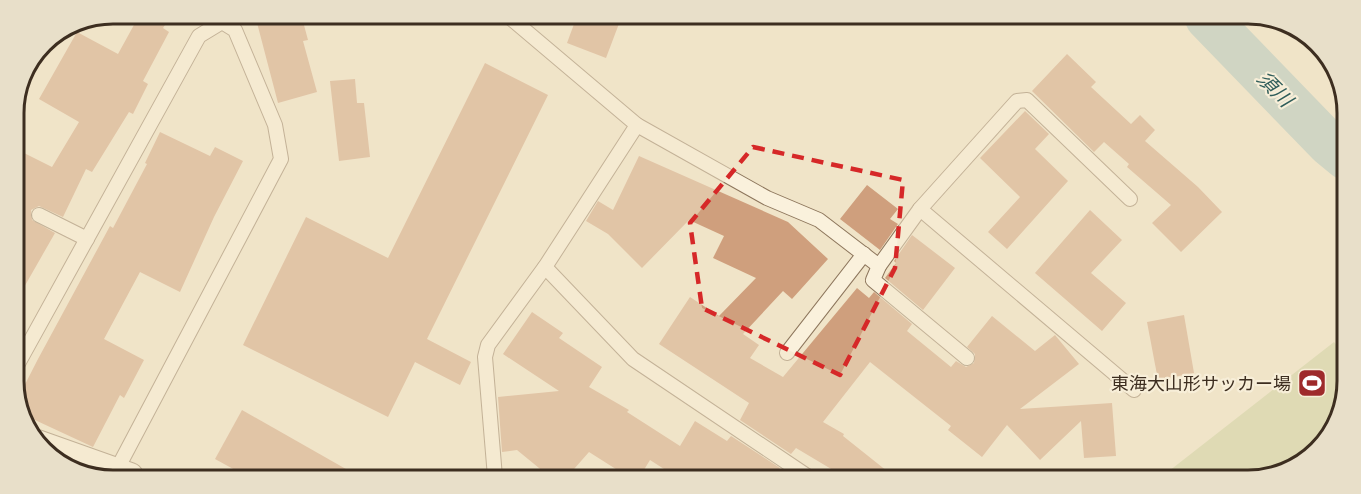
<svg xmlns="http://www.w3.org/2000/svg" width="1361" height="494" font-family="'Playfair Display','Noto Sans JP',serif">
  <rect width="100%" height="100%" fill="#f0e4c8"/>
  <polygon fill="#c9cf9b" points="1334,342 1343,354 1342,413 1308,460 1254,480 1176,480 1169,471"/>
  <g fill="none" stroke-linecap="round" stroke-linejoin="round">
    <polyline stroke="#a9c4bc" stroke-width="44" points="1207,18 1329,144 1346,158"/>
  </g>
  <g fill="#cf9f7d">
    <polygon points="140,14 172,14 163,28 169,32 143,81 148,84 133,114 129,112 92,172 86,169 63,217 39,206 31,210 32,220 55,233 15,303 14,148 52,167 79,122 39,99 77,32 118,54"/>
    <polygon points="274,14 301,14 308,40 303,41 317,92 278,103 256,19"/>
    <polygon points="577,16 607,16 620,21 606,58 567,43"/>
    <polygon points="1067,54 1096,82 1091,87 1131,124 1140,115 1155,130 1145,141 1198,187 1222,212 1181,252 1152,223 1171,205 1127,167 1129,164 1104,142 1094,152 1032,91"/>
    <polygon points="485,63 548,95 427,339 471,362 460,385 415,362 388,417 243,345 306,217 388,258"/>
    <polygon points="355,79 357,103 364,103 370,157 339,161 330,81"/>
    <polygon points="1025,111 1049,134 1035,149 1068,181 1007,249 988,232 1020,197 980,158"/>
    <polygon points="160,132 210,156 215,147 243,161 214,217 180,292 140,272 104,339 144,360 124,398 120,395 93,447 22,414 16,402 38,359 110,226 113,228 147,164 145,163"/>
    <polygon points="639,156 788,222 828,259 792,299 783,291 743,334 759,345 750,358 783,377 857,288 869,298 874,292 912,324 907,331 951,367 956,361 966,367 974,363 975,354 967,347 992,316 1035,351 1055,335 1079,364 1020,409 1112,403 1116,456 1084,458 1081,421 1040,460 1007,425 982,457 948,430 951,426 870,362 823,422 844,434 843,436 897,479 848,479 796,448 791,454 740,420 749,403 659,344 690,297 719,316 756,278 713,258 724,236 689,220 642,268 608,234 586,221 598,201 613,210"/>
    <polygon points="867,185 898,209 890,219 898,224 880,250 840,219"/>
    <polygon points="1090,210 1122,240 1091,273 1126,303 1102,331 1035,273"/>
    <polygon points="912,235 955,268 923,310 885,278 896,263 894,261"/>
    <polygon points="532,312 563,333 559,338 602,367 589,387 629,410 627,412 680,446 695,421 727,441 731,436 780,468 772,478 678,478 650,460 639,478 630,478 589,452 567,477 550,477 517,450 502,452 498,397 559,391 503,354"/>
    <polygon points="1184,315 1194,373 1158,380 1147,322"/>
    <polygon points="242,410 360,477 246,476 215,459"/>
  </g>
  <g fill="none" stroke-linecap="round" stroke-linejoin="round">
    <g stroke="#8d765c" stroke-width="16">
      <g id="lane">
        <polyline points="637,125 767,198 819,220 879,266 920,209 1017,101 1027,100 1130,199"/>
        <polyline points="920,209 1134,390"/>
        <polyline points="39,215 87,239"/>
        <polyline points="879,266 873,280 967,358"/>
        <polyline points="545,267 633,359 810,478"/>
        <polyline points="787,353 864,254"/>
        <polyline points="15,369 199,36 222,22 235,30 275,125 281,159 114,475"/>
        <polyline points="495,477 485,357 488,345 545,267 637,125 507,15"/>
      </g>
    </g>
    <g stroke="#8d765c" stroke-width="28">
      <polyline id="street" points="37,443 130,476"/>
    </g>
    <use href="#lane" stroke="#faf1dc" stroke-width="14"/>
    <use href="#street" stroke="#faf1dc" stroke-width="26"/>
  </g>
  <path d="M0 0H1361V494H0ZM753 147 903 180 895 268 840 375 702 308 690 223Z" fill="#f0e4c8" fill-opacity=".55" fill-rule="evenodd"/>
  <path fill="none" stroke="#d62828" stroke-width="4.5" stroke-dasharray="12 8" stroke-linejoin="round" d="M753 147 903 180 895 268 840 375 702 308 690 223Z"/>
  <defs>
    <g id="stadium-square" transform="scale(1.5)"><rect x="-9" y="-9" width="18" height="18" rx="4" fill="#9e2a2b" stroke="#f7eed8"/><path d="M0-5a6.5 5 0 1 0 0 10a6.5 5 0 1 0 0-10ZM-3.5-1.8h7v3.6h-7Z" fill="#fff"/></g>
  </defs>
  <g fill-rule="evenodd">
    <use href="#stadium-square" x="1312" y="383"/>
  </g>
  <g text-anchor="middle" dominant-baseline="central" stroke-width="4.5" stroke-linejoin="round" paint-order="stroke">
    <g font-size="18" fill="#3d2e20" stroke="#f7eed8" text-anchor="end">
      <text x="1291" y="383">東海大山形サッカー場</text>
    </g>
    <g font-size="20" font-style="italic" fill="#2f5d5a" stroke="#f7eed8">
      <text transform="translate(1276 88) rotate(45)">須川</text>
    </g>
  </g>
  <path d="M0 0H1361V494H0ZM113 24H1248A89 89 0 0 1 1337 113V381A89 89 0 0 1 1248 470H113A89 89 0 0 1 24 381V113A89 89 0 0 1 113 24Z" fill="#e8dfc9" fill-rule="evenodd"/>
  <path fill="none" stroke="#3d2e20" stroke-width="3" d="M113 24H1248A89 89 0 0 1 1337 113V381A89 89 0 0 1 1248 470H113A89 89 0 0 1 24 381V113A89 89 0 0 1 113 24Z"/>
</svg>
